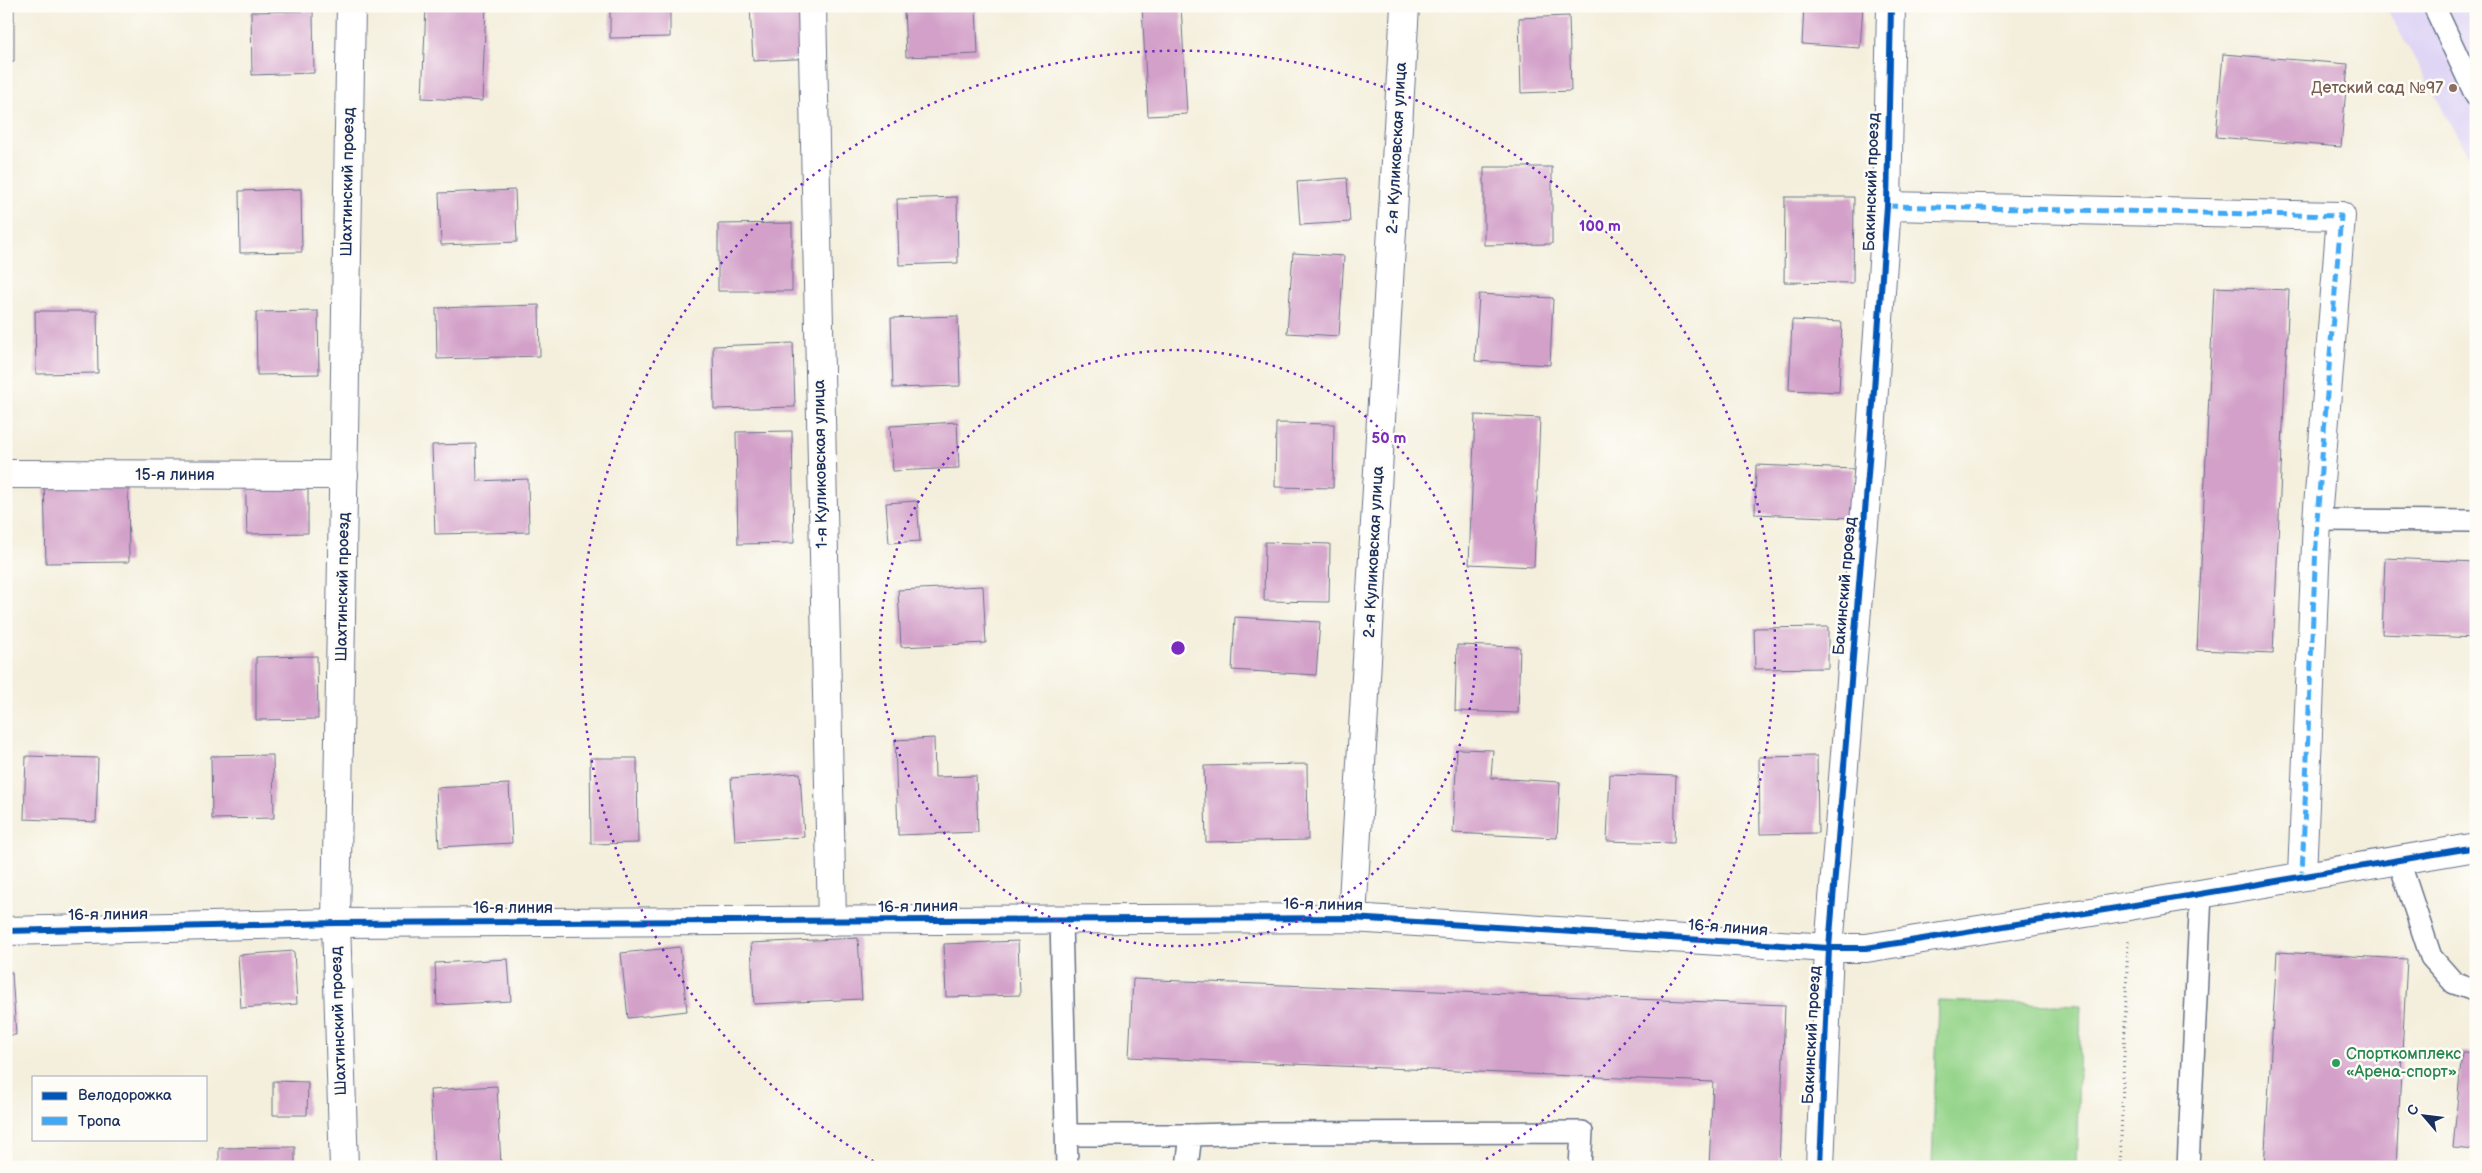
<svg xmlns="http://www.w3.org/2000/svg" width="2482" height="1173" font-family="'Balsamiq Sans',sans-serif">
  <rect width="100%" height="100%" fill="#fdfcf7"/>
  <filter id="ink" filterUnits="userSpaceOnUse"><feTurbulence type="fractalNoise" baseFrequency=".02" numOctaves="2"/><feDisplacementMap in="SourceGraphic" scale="10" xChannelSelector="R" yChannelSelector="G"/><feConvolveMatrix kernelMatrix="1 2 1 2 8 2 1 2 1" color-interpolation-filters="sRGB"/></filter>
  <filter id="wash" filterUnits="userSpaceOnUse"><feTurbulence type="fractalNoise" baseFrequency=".0096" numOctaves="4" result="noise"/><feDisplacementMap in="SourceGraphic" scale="20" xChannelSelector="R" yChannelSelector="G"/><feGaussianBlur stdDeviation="1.12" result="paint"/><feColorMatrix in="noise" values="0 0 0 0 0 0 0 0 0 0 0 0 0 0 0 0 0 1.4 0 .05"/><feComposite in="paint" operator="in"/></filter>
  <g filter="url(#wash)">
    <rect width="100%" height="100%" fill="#f4efdc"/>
    <polygon fill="#dfd5f5" points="2385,6 2476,6 2476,169"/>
    <polygon fill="#95d48a" stroke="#588274" points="1938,1001 2081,1006 2076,1167 1932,1167"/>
    <g id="blocks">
      <g fill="#d3a0c9">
        <polygon points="6,6 14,6 14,61 6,62"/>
        <polygon points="426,6 486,6 482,101 422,98"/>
        <polygon points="610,6 670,6 670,37 610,38"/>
        <polygon points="750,6 812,6 815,58 753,61"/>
        <polygon points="904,6 976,6 978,54 906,57"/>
        <polygon points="1142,6 1181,6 1187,114 1148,116"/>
        <polygon points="1804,6 1863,6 1860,48 1802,44"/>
        <polygon points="313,11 314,73 252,75 251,12"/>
        <polygon points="1569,16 1571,91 1521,93 1519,18"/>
        <polygon points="2223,54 2348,64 2341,147 2216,137"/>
        <polygon points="1484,167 1552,167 1552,244 1484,245"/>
        <polygon points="1347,178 1350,222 1300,225 1297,182"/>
        <polygon points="301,189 302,252 240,253 239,191"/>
        <polygon points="515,190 517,242 441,245 439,193"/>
        <polygon points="957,197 958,263 899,265 897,199"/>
        <polygon points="1785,197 1854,197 1853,283 1784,282"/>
        <polygon points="792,223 792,291 718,291 718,224"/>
        <polygon points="1293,253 1344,256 1339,336 1287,333"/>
        <polygon points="2214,287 2289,290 2273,653 2197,650"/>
        <polygon points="1479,294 1553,298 1550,365 1475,361"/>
        <polygon points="539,305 540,356 437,359 436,308"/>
        <polygon points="35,311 97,311 98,373 36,374"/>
        <polygon points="318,311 319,374 257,375 256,312"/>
        <polygon points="958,316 960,386 893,388 891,318"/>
        <polygon points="1792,320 1842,322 1839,392 1789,390"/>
        <polygon points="793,343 795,407 714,409 713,346"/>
        <polygon points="1475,415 1540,418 1534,567 1469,564"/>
        <polygon points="957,422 959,468 893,471 890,426"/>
        <polygon points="1276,423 1334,424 1333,488 1275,487"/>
        <polygon points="792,431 794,543 738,544 736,432"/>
        <polygon points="476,444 477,481 528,479 529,532 435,534 432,445"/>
        <polygon points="1756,465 1854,469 1851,518 1755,514"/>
        <polygon points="308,470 308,533 247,534 245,471"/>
        <polygon points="128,477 129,562 46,563 44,479"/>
        <polygon points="917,501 920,541 889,543 886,503"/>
        <polygon points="1265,542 1330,544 1329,602 1264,601"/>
        <polygon points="2385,558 2476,562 2476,638 2382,634"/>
        <polygon points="983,586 986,643 901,647 898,590"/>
        <polygon points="1235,617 1320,622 1316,675 1232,670"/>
        <polygon points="1828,627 1828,668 1755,669 1754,628"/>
        <polygon points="1457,645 1520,647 1518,713 1455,711"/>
        <polygon points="317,656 318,719 256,720 256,657"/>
        <polygon points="934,738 935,777 976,776 978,832 898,835 895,740"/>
        <polygon points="1457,749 1493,750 1491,778 1560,782 1557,838 1453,833"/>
        <polygon points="273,755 274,818 212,819 211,756"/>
        <polygon points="26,756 98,758 96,822 24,819"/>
        <polygon points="1817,756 1818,833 1760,834 1759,757"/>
        <polygon points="590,758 637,758 638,843 591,844"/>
        <polygon points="1307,764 1308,840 1206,842 1204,766"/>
        <polygon points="800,773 804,837 735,841 731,778"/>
        <polygon points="1610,774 1676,776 1674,843 1607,841"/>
        <polygon points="509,784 512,843 439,847 436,788"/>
        <polygon points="858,938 862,999 754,1004 751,943"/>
        <polygon points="1018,941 1020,995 946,997 944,944"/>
        <polygon points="680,947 687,1011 628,1018 621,953"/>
        <polygon points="294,951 297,1004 241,1008 238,955"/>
        <polygon points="2277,952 2407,959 2396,1167 2264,1167"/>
        <polygon points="508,959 511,1001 437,1005 435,963"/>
        <polygon points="12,972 16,1035 6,1035 6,973"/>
        <polygon points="1133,979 1785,1005 1779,1167 1709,1167 1713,1082 1129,1057"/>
        <polygon points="2462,1052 2476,1053 2476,1150 2453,1148"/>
        <polygon points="273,1081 308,1082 307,1115 273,1115"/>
        <polygon points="497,1086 501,1167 434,1167 430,1090"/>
        <polygon points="295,1147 295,1167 219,1167 219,1148"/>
      </g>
    </g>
  </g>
  <g filter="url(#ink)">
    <use href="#blocks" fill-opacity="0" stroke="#67728a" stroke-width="1"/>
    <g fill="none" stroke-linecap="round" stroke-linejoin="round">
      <g stroke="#67728a" stroke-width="24">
        <g id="service">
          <polyline points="2434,6 2476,96"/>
          <polyline points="2317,520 2476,521"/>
          <polyline points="2398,858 2431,957 2454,983 2476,991"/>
          <polyline points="1061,919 1067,1167"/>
          <polyline points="1067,1135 1191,1135"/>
          <polyline points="1187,1167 1191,1135 1266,1133 1582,1132 1580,1167"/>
          <polyline points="2188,1167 2201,893"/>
        </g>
      </g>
      <g stroke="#67728a" stroke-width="30">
        <g id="minor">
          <polyline points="812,6 832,921"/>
          <polyline points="1891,6 1887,206 1868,475 1829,948 1866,948 2129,906 2476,847"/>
          <polyline points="1887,206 2341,216 2317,520 2302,875"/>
          <polyline points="6,474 344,475"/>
          <polyline points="1352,918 1405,6"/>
          <polyline points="344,1167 336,923 351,6"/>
        </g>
      </g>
      <g stroke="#67728a" stroke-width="30">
        <polyline id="tertiary" points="6,931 336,923 1352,918 1829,948 1820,1167"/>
      </g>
      <polyline stroke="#67728a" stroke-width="3" stroke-dasharray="1 4" stroke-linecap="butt" points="2120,1167 2128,940"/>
      <use href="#service" stroke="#fff" stroke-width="21"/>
      <use href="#minor" stroke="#fff" stroke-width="28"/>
      <use href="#tertiary" stroke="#fff" stroke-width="28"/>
      <polyline stroke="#3fa9f5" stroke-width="5" stroke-dasharray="10 5" stroke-linecap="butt" points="1887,206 2341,216 2317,520 2302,875"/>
      <g stroke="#fdfcf7" stroke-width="9">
        <g id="cycleway">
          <polyline points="6,931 336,923 1352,918 1829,948 1866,948 2129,906 2476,847"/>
          <polyline points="1820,1167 1829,948 1868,475 1887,206 1891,6"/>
        </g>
      </g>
      <use href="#cycleway" stroke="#0057b8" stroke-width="6"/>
    </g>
  </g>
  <g fill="none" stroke="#7b2cbf" stroke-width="2.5" stroke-dasharray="2.5 5">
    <circle cx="1178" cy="648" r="298"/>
    <path d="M880 1165A597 597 0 1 1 1476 1165"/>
  </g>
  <circle fill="#8d6e63" stroke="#fdfcf7" stroke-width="2" cx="2453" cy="88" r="5"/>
  <circle fill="#2e9e5b" stroke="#fdfcf7" stroke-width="2" cx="2336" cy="1063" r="5"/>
  <g text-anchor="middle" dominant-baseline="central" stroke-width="5" stroke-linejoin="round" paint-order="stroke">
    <g font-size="16" fill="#785e54" stroke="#fdfcf7" text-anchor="end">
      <text x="2443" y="88">Детский сад №97</text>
    </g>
    <g font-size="16" fill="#1b2f5e" stroke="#fdfcf7">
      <text transform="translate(1397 148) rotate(-87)">2-я Куликовская улица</text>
      <text transform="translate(348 182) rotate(-89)">Шахтинский проезд</text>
      <text transform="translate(1872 182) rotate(-88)">Бакинский проезд</text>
      <text transform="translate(821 464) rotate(-91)">1-я Куликовская улица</text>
      <text x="175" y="475">15-я линия</text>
      <text transform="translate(1374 552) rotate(-87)">2-я Куликовская улица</text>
      <text transform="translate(1845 586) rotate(-85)">Бакинский проезд</text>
      <text transform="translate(343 587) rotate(-89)">Шахтинский проезд</text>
      <text transform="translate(1323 905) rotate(1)">16-я линия</text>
      <text transform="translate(918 907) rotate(-1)">16-я линия</text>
      <text x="513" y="908">16-я линия</text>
      <text transform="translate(108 915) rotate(-1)">16-я линия</text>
      <text transform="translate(1728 928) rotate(4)">16-я линия</text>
      <text transform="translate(339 1021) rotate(-92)">Шахтинский проезд</text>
      <text transform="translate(1812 1035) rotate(-87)">Бакинский проезд</text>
    </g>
    <g font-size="16" fill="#27864d" stroke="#fdfcf7" text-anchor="start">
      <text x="2346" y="1054">Спорткомплекс<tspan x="2346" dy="18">«Арена-спорт»</tspan></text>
    </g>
  </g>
  <circle cx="1178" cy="648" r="8" fill="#7b2cbf" stroke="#fdfcf7" stroke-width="2.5"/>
  <g font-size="15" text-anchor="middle" font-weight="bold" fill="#7b2cbf" stroke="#fdfcf7" stroke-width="5" stroke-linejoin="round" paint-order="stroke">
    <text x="1600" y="231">100 m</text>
    <text x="1389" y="443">50 m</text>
  </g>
  <rect width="2482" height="1173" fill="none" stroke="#fdfcf7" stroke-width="25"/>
  <rect x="32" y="1076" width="175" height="65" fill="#fdfcf7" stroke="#a3aaba"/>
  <rect x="42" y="1092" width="25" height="8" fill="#0057b8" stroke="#a3aaba"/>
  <text x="78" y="1100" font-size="15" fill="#1b2f5e">Велодорожка</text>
  <rect x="42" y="1117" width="25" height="8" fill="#3fa9f5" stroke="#a3aaba"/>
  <text x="78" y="1126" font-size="15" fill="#1b2f5e">Тропа</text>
  <g transform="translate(2424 1116) rotate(298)" stroke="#fdfcf7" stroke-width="4" paint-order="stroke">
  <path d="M0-4L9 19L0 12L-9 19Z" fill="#1b2f5e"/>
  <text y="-8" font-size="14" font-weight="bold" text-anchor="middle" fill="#1b2f5e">С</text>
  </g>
</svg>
